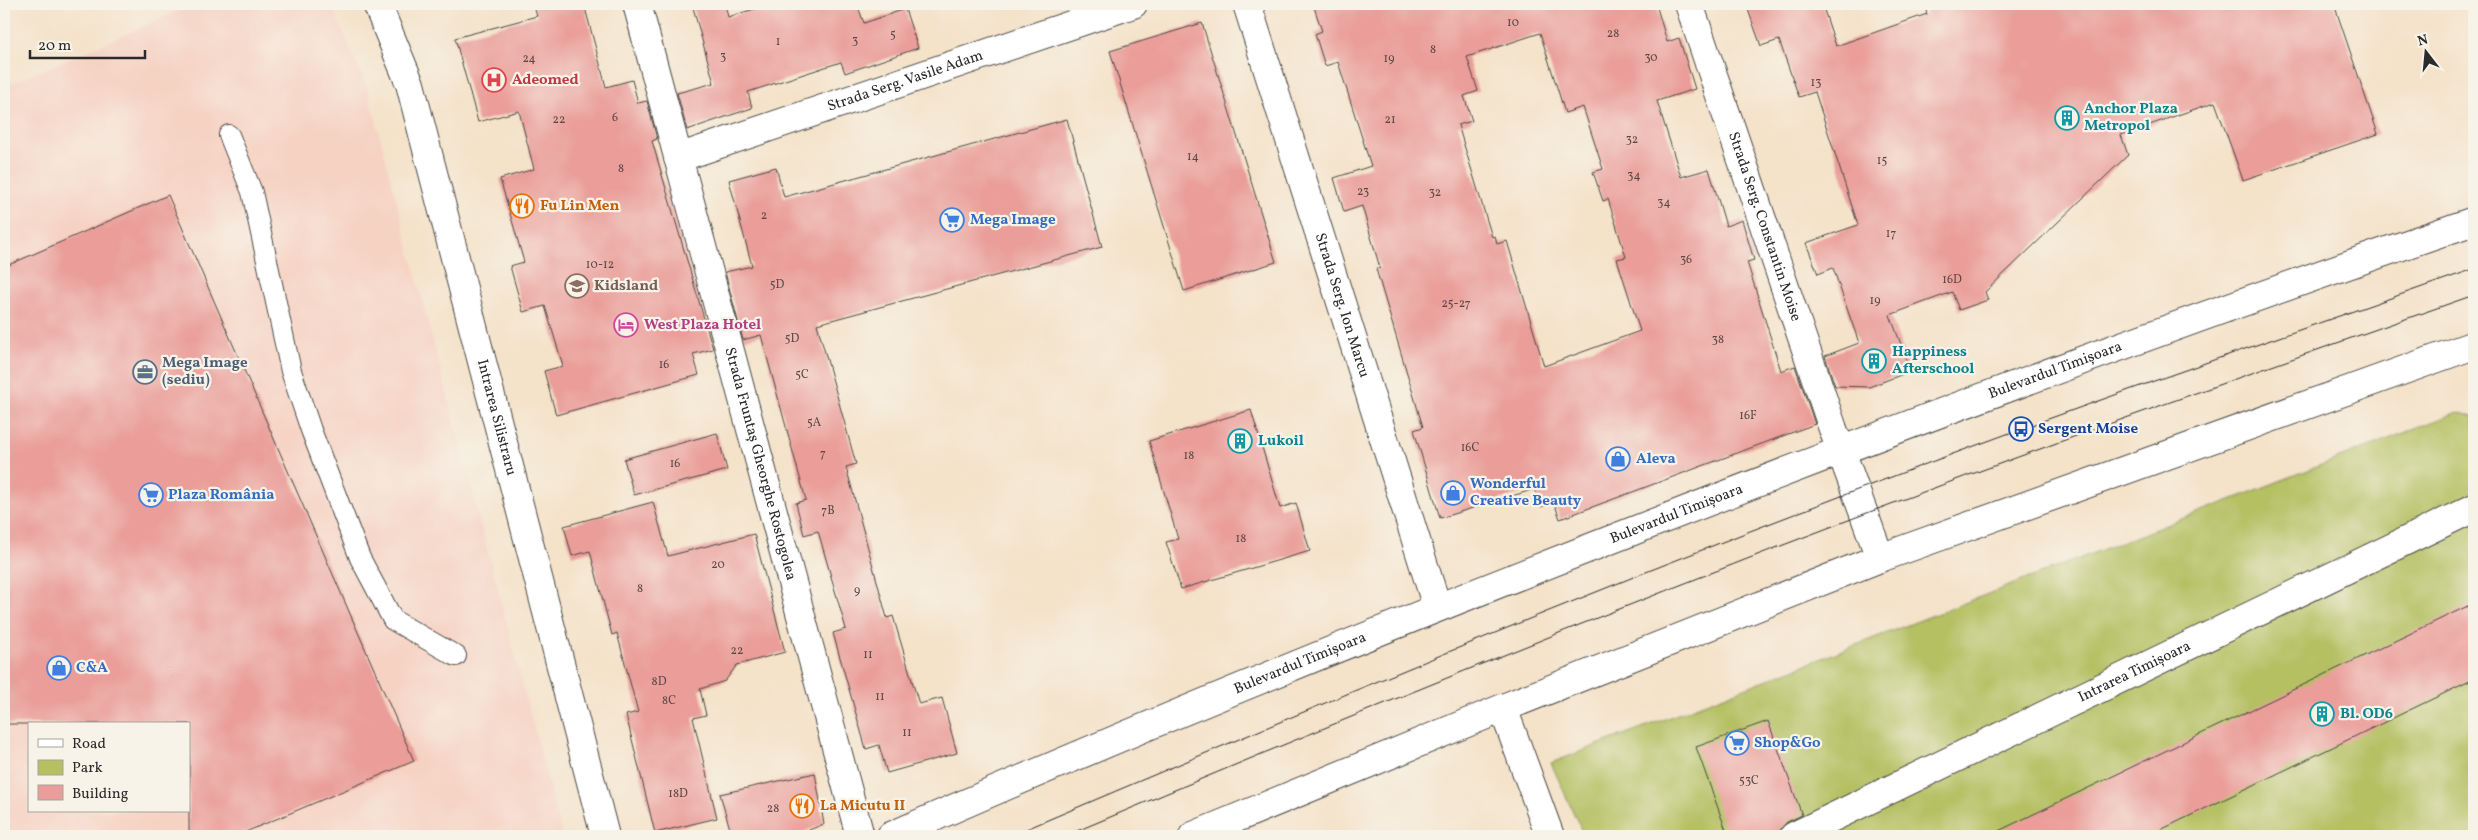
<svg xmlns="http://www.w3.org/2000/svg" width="2478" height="840" font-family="Vollkorn,serif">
  <rect width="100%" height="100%" fill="#f7f3e8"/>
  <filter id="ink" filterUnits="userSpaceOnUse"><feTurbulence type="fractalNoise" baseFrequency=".02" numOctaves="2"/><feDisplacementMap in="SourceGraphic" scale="10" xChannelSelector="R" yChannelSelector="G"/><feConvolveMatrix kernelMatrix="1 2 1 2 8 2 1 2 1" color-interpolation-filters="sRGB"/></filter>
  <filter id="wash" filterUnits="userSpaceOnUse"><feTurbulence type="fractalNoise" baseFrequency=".0096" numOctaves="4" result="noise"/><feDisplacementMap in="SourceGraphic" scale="20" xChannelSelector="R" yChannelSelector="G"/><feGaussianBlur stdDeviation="1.12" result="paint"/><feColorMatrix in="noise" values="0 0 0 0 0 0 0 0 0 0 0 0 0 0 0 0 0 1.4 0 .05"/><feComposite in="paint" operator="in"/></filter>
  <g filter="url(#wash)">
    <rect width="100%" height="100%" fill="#f4e2c9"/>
    <path fill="#f6d2c3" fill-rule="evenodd" d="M195 4H331L367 87 562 836H4V87ZM29 724H189V811H29Z"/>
    <polygon fill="#b4c062" stroke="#707646" points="2458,412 2474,417 2474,836 1584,836 1551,763"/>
    <g id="blocks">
      <g fill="#ea9d99" fill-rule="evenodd">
        <polygon points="533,4 584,4 606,87 632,80 638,103 647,101 657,139 652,141 713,349 693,354 699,375 556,415 544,371 563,366 545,306 523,312 510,266 524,262 500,179 534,169 519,111 478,122 455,38 537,16"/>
        <polygon points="692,4 725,4 728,17 771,4 857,4 864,23 905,9 918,48 845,73 841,62 748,92 752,108 687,130 677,93 714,83"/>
        <path d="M1313 4H1656L1667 42 1679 38 1695 89 1657 101 1681 177 1709 169 1726 226 1742 220 1754 260 1747 262 1781 371 1795 366 1815 424 1560 519 1554 502 1541 507 1535 489 1440 518 1414 430 1423 427 1376 269 1380 268 1362 206 1344 212 1334 178 1371 166 1338 62 1325 66 1315 34 1322 31ZM1540 33 1565 113 1583 107 1603 169 1593 172 1603 201 1608 199 1626 257 1617 259 1640 331 1544 366 1507 241 1497 244 1495 236 1492 237 1458 125 1472 121 1464 96 1478 91 1467 57Z"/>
        <polygon points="1746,4 1822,4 1836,46 1927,14 1924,4 2334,4 2378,134 2243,180 2215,102 2121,135 2128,155 1985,292 1988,300 1959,310 1952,292 1890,315 1911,371 1869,387 1835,386 1825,356 1859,343 1833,268 1818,274 1806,243 1858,225 1815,92 1799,97 1779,40 1761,46"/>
        <polygon points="1202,23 1276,262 1184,291 1110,51"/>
        <polygon points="1067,119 1102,247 817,324 856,464 846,467 887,618 893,616 919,704 942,698 957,753 887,773 879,745 866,749 833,633 846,629 818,531 804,535 796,503 806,500 761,335 743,340 725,272 752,266 729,180 776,167 784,197"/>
        <polygon points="168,195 414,761 236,836 189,836 189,724 4,724 4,267"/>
        <polygon points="1251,410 1280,508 1296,503 1310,551 1181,589 1166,542 1178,539 1149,441"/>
        <polygon points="717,433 727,470 634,495 624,459"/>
        <polygon points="653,502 668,556 754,534 785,652 737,665 725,681 700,689 706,715 693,718 717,818 655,833 626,715 638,712 617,633 612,635 590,551 572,556 564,526"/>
        <polygon points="2474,603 2474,679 2310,758 2148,836 1988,836"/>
        <polygon points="1768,721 1802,815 1787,822 1780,831 1766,836 1728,836 1696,747"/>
        <polygon points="815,773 824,824 794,836 732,836 720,794"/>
      </g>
    </g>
  </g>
  <g filter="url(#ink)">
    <use href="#blocks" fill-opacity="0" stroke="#494643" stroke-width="1"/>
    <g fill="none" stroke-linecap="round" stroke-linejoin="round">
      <g stroke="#494643" stroke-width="22">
        <polyline id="service" points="229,135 252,192 291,371 311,430 360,558 393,620 456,656"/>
      </g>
      <g stroke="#494643" stroke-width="30">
        <g id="minor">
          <path id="s1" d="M377 4 410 84 605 836"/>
          <path id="s2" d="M637 4 860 836"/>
          <path id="s3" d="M1247 4 1437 607"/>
          <path id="s4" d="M1689 4 1833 429 1880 558"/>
          <path id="s5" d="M678 158 1133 4"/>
          <polyline points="1503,708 1550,836"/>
          <path id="s6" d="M1794 836 2474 508"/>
        </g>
      </g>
      <g stroke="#494643" stroke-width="30">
        <g id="secondary">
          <path id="s7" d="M891 836C1136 728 1384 628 1633 531 1911 422 2192 318 2474 221"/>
          <polyline points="1193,836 1503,708 1880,558 2474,345"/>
        </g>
      </g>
      <use href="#service" stroke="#fff" stroke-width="20"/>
      <use href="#minor" stroke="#fff" stroke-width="28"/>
      <use href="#secondary" stroke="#fff" stroke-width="28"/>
      <g stroke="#2b2b2b" stroke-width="1">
        <path d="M1010 836C1290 717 1572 598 1857 490 2061 412 2268 341 2474 269"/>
        <path d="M1065 836C1331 724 1598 615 1867 513 2069 437 2271 366 2474 295"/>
      </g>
    </g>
  </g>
  <defs>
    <g id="hospital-ring" transform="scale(1.25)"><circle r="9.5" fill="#f7f3e8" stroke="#e0444e" stroke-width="1.5"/><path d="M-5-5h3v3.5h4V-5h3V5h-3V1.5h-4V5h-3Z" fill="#e0444e"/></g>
    <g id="building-ring" transform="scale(1.25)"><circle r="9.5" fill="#f7f3e8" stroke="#0f9aa8" stroke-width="1.5"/><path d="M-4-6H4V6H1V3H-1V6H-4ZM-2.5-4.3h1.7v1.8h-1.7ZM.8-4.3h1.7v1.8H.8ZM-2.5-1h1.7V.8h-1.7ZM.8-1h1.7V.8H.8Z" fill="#0f9aa8"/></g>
    <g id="restaurant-ring" transform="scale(1.25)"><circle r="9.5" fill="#f7f3e8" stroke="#e8710a" stroke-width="1.5"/><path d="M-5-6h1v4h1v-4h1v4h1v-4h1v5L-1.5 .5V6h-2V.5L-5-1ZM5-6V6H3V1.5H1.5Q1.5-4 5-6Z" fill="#e8710a"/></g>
    <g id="supermarket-ring" transform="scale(1.25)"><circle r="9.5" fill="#f7f3e8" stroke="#3f7fe0" stroke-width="1.5"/><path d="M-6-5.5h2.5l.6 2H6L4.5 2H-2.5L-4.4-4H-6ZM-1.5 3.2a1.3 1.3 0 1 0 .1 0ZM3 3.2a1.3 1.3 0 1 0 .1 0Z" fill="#3f7fe0"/></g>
    <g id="school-ring" transform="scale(1.25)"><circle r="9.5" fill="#f7f3e8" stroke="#8d6e63" stroke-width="1.5"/><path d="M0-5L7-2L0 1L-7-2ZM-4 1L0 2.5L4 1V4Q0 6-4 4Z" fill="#8d6e63"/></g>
    <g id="hotel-ring" transform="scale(1.25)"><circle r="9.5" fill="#f7f3e8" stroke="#d1479c" stroke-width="1.5"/><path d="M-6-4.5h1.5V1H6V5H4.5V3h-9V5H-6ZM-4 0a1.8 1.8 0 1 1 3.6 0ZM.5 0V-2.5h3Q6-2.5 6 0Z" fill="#d1479c"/></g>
    <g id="office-ring" transform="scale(1.25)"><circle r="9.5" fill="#f7f3e8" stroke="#5c6f8a" stroke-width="1.5"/><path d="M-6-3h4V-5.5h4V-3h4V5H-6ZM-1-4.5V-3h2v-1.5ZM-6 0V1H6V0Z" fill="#5c6f8a"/></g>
    <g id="bus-ring" transform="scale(1.25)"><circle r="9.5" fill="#f7f3e8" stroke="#1a4fb4" stroke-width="1.5"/><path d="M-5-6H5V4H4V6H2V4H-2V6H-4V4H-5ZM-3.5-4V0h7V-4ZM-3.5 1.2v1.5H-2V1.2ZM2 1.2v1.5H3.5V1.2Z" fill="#1a4fb4"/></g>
    <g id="shop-ring" transform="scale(1.25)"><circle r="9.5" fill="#f7f3e8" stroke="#3f7fe0" stroke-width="1.5"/><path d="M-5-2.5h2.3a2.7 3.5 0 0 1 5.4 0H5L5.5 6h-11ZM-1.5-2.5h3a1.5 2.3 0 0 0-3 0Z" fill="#3f7fe0"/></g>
  </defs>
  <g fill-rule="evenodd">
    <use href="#hospital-ring" x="494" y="80"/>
    <use href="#building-ring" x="2067" y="118"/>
    <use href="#restaurant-ring" x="522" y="206"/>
    <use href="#supermarket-ring" x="952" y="220"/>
    <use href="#school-ring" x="577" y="286"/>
    <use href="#hotel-ring" x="626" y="325"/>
    <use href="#building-ring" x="1874" y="361"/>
    <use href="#office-ring" x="145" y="372"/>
    <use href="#bus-ring" x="2021" y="429"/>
    <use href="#building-ring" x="1240" y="441"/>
    <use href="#shop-ring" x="1618" y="459"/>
    <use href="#shop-ring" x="1453" y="493"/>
    <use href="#supermarket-ring" x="151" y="495"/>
    <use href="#shop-ring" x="59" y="668"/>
    <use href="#building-ring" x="2322" y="714"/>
    <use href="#supermarket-ring" x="1737" y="743"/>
    <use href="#restaurant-ring" x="802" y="806"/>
  </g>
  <g text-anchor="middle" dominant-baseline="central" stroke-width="4.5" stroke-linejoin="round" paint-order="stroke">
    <g font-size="12" fill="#5b4846">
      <text x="1513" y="23">10</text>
      <text x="1613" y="34">28</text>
      <text x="893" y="35">5</text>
      <text x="855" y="41">3</text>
      <text x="778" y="42">1</text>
      <text x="1433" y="50">8</text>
      <text x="723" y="57">3</text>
      <text x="1651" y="58">30</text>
      <text x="529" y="59">24</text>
      <text x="1389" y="59">19</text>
      <text x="1816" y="83">13</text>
      <text x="615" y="118">6</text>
      <text x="559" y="120">22</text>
      <text x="1390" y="120">21</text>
      <text x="1632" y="140">32</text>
      <text x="1193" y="157">14</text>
      <text x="1882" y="161">15</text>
      <text x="621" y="169">8</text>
      <text x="1634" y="176">34</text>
      <text x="1363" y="192">23</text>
      <text x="1435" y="193">32</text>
      <text x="1664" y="203">34</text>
      <text x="764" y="216">2</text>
      <text x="1891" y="234">17</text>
      <text x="1686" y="260">36</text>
      <text x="600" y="265">10-12</text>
      <text x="1952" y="280">16D</text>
      <text x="777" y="285">5D</text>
      <text x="1875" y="301">19</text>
      <text x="1456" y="304">25-27</text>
      <text x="792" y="339">5D</text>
      <text x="1718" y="340">38</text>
      <text x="664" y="365">16</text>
      <text x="802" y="375">5C</text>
      <text x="1748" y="416">16F</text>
      <text x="814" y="423">5A</text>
      <text x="1470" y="448">16C</text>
      <text x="823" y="454">7</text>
      <text x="1189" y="456">18</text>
      <text x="675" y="464">16</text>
      <text x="828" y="511">7B</text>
      <text x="1241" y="539">18</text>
      <text x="718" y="565">20</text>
      <text x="640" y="589">8</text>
      <text x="857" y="591">9</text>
      <text x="737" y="651">22</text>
      <text x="868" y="655">11</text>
      <text x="659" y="682">8D</text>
      <text x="880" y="697">11</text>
      <text x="669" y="701">8C</text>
      <text x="907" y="733">11</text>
      <text x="1749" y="781">53C</text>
      <text x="678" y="794">18D</text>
      <text x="773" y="809">28</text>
    </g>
    <g font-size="15" font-weight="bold" fill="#be3a42" stroke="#f7f3e8" text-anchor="start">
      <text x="512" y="80">Adeomed</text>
    </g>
    <g font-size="15" fill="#2b2b2b" stroke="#f7f3e8">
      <text stroke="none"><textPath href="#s5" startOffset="240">Strada Serg. Vasile Adam</textPath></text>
      <text stroke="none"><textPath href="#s4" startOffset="235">Strada Serg. Constantin Moise</textPath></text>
      <text stroke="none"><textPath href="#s3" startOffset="316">Strada Serg. Ion Marcu</textPath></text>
      <text stroke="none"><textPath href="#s7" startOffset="1254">Bulevardul Timișoara</textPath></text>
      <text stroke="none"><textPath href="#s1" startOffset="431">Intrarea Silistraru</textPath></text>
      <text stroke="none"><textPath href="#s2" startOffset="476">Strada Fruntaș Gheorghe Rostogolea</textPath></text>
      <text stroke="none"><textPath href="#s7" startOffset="849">Bulevardul Timișoara</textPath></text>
      <text stroke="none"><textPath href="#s7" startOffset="444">Bulevardul Timișoara</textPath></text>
      <text stroke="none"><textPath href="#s6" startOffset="378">Intrarea Timișoara</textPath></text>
    </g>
    <g font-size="15" font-weight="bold" fill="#0d838f" stroke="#f7f3e8" text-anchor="start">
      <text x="2084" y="109">Anchor Plaza<tspan x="2084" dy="17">Metropol</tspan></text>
      <text x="1892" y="352">Happiness<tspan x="1892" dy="17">Afterschool</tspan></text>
      <text x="1258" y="441">Lukoil</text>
      <text x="2340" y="714">Bl. OD6</text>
    </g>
    <g font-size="15" font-weight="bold" fill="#c56008" stroke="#f7f3e8" text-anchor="start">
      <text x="540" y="206">Fu Lin Men</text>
      <text x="820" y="806">La Micutu II</text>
    </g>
    <g font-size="15" font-weight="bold" fill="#366cbe" stroke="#f7f3e8" text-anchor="start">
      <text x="970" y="220">Mega Image</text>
      <text x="1636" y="459">Aleva</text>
      <text x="1470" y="484">Wonderful<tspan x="1470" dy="17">Creative Beauty</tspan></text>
      <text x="168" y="495">Plaza România</text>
      <text x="76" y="668">C&amp;A</text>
      <text x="1754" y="743">Shop&amp;Go</text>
    </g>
    <g font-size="15" font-weight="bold" fill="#785e54" stroke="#f7f3e8" text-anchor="start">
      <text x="594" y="286">Kidsland</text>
    </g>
    <g font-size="15" font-weight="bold" fill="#b23c85" stroke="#f7f3e8" text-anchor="start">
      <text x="644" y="325">West Plaza Hotel</text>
    </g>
    <g font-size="15" font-weight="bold" fill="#4e5e75" stroke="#f7f3e8" text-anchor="start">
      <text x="162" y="363">Mega Image<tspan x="162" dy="17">(sediu)</tspan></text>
    </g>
    <g font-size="15" font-weight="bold" fill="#164399" stroke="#f7f3e8" text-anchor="start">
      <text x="2038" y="429">Sergent Moise</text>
    </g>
  </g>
  <rect width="2478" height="840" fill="none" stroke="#f7f3e8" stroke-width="20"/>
  <rect x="28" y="722" width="162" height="90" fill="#f7f3e8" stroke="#a5a39c"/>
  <rect x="38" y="739" width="25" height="8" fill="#ffffff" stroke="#a5a39c"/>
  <text x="72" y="748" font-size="15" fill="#2b2b2b">Road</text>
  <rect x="38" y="760" width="25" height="15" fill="#b4c062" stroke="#a5a39c"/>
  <text x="72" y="772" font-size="15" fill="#2b2b2b">Park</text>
  <rect x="38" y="785" width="25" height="15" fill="#ea9d99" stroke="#a5a39c"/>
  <text x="72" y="798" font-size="15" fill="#2b2b2b">Building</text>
  <g transform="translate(2426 52) rotate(344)" stroke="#f7f3e8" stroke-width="4" paint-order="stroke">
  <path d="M0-4L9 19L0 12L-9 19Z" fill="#2b2b2b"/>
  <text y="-8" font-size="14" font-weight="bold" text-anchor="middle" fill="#2b2b2b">N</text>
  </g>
  <path d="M30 50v8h115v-8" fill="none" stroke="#2b2b2b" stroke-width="2.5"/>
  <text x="38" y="50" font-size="15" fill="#2b2b2b" stroke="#f7f3e8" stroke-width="4" paint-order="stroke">20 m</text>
</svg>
